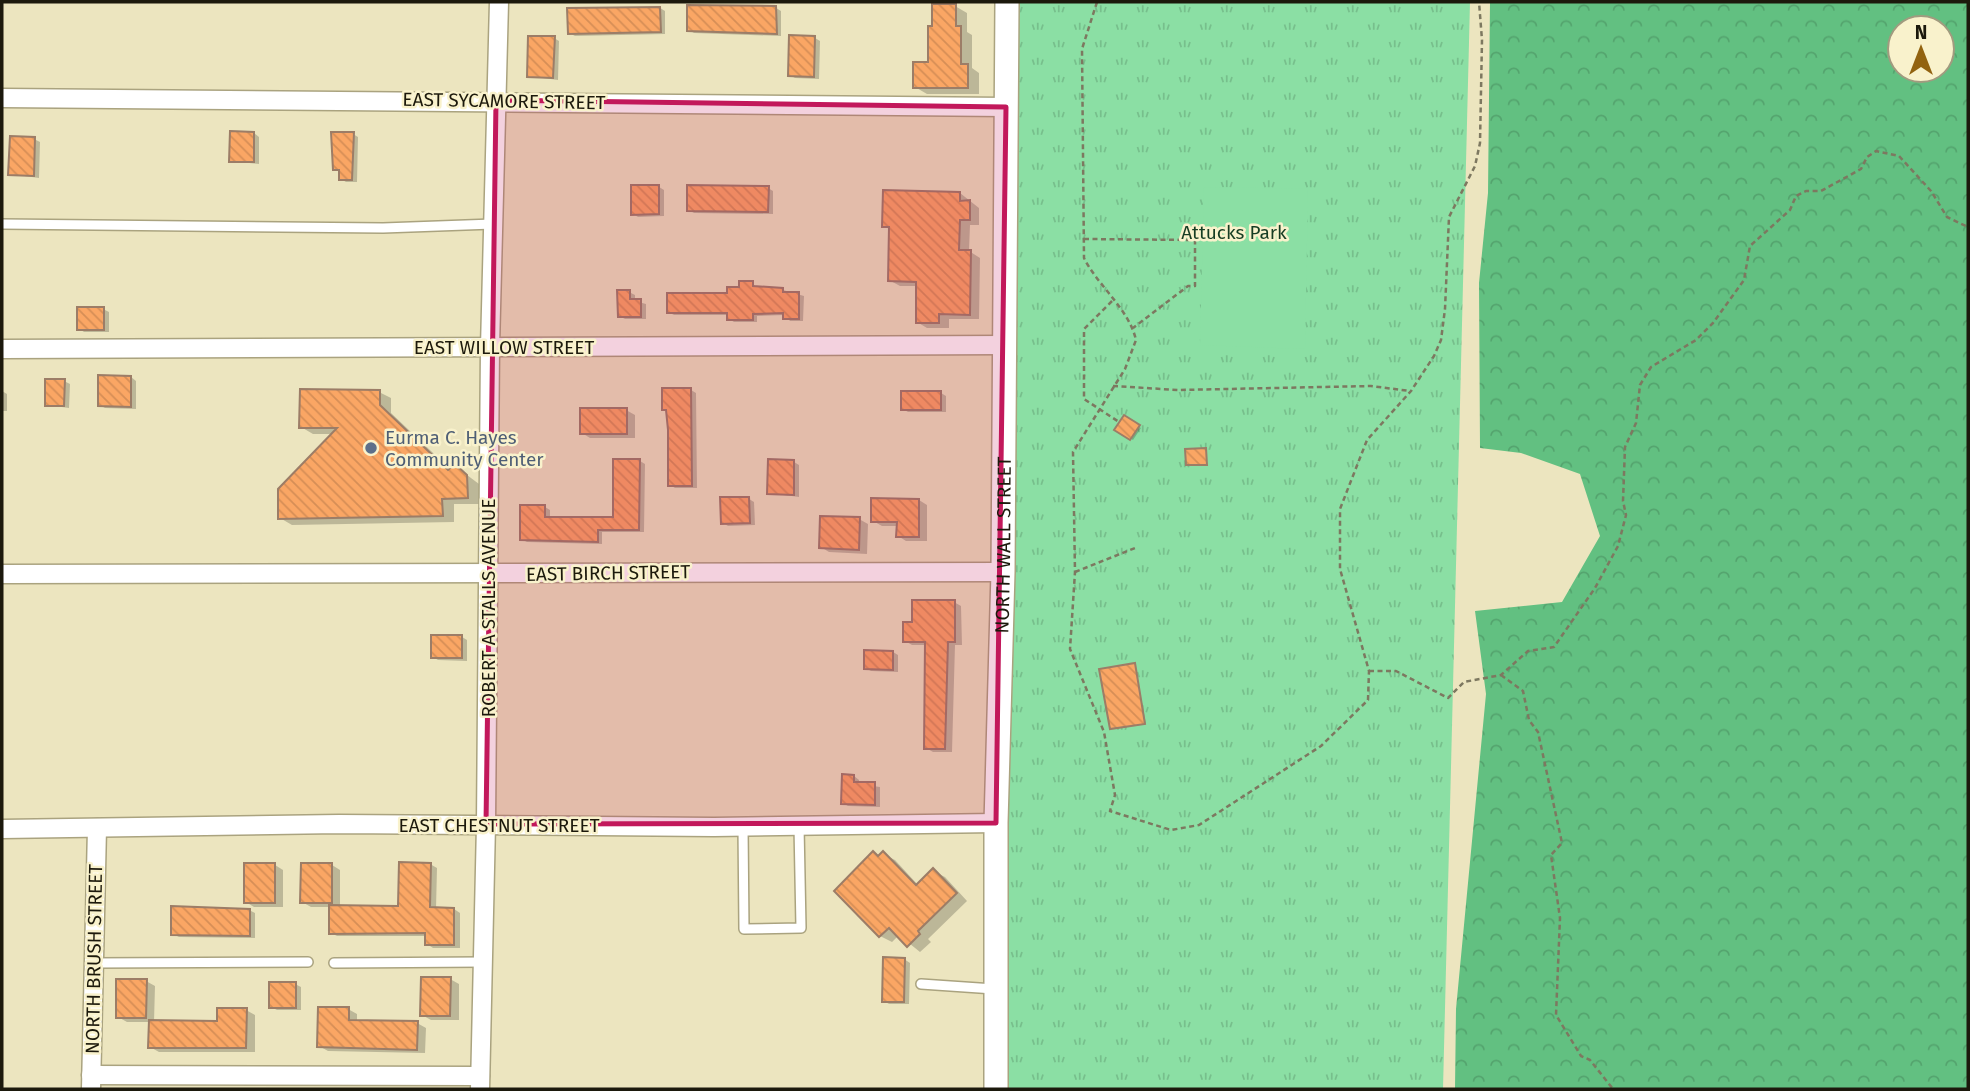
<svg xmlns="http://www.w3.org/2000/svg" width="1970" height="1091" font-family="'Fira Sans',sans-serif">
  <defs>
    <pattern id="grass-tufts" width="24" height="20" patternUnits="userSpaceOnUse" patternTransform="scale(1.75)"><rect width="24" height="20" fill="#8bdfa4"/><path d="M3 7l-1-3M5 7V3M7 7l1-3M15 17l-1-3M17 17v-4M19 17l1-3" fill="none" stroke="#77bf8c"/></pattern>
    <pattern id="forest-crowns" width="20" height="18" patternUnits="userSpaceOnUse" patternTransform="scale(1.75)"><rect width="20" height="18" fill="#62c081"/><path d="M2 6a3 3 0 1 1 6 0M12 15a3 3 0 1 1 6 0" fill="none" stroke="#54a46e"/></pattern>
    <pattern id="building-back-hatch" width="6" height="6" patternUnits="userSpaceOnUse" patternTransform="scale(1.75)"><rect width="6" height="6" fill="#faa664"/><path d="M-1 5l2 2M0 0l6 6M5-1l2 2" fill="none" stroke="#d68e56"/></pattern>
  </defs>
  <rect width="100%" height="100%" fill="#ece5bf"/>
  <polygon fill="url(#grass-tufts)" points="1007,2 1470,2 1443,1089 991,1089"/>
  <path fill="url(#forest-crowns)" fill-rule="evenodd" d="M1490 2H1968V1089H1455L1456 1009 1486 694 1475 611 1562 602 1600 536 1580 474 1521 453 1480 448 1479 283 1488 193ZM1900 28H1942V70H1900Z"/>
  <polygon fill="#8bdfa4" points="1204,187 1308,189 1305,349 1200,345"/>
  <g fill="#0003">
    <polygon points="955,6 967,13 967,32 972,35 972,68 979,73 979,94 927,94 915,87 930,63 934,28"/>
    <polygon points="660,8 665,11 665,34 575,36 569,33"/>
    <polygon points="776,8 781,11 781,36 694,33 689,30"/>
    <polygon points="554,38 559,41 558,80 528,76"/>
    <polygon points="815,38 820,41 819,79 795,78 790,75"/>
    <polygon points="254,133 259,137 259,164 231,161"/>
    <polygon points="353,134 358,137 357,182 346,182 341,179 341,172 334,169"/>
    <polygon points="34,139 40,142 39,178 10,174"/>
    <polygon points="659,187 664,190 664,216 638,217 633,214"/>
    <polygon points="768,188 773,191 773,214 694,213 689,210"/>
    <polygon points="960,193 979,208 979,225 970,225 969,251 980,258 979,319 949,319 949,328 927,328 917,322 917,286 900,286 889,280 891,230 884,226"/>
    <polygon points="752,283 758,288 783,290 804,296 803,321 790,321 785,315 757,316 757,322 734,322 729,319 729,315 674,315 668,312 729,295"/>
    <polygon points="629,292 635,295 635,301 646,304 646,319 625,319 619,316"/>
    <polygon points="103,309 109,312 109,332 84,332 78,328"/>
    <polygon points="131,377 136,381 136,409 105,408 100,405"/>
    <polygon points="64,381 70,384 69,408 47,405"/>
    <polygon points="691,390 696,393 697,488 675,488 670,485 668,411 664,409"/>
    <polygon points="2,391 7,394 7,411 2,411"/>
    <polygon points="379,392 391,398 391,413 451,470 455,466 479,484 479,504 454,504 454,522 292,525 280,518 334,434 313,434 301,427"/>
    <polygon points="941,393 946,396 946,412 908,412 903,409"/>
    <polygon points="626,410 635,415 635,438 590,438 582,433"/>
    <polygon points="1124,418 1141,428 1133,440 1116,430"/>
    <polygon points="640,461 645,464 644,532 602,532 602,544 527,542 521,539 545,507 550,510 550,518 614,518"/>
    <polygon points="794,462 799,465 799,497 769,493"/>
    <polygon points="749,499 754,502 755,525 728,526 723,523"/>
    <polygon points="919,500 927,505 927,541 906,541 898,536 898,526 882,526 873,521"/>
    <polygon points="859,519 868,524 867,554 829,552 821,547"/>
    <polygon points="954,602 961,606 962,645 955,645 952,752 933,752 926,748 926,645 912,645 905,641 914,624"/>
    <polygon points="462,637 467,640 467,661 438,660 433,657"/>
    <polygon points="893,652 898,655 898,672 871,671 866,668"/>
    <polygon points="1135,665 1146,724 1113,729 1111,728"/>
    <polygon points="854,776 859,780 859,784 880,787 880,807 848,806 843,803"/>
    <polygon points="883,854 895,860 918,885 933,871 945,877 967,901 928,939 931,942 920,952 899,935 892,942 880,936 879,857"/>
    <polygon points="430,864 437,868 436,909 454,909 460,913 460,948 433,948 427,944 427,936 337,936 331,933 331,907 311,907 302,902 332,865 340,870 340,907 400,908"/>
    <polygon points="275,865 283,870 283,907 254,907 246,902"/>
    <polygon points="249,910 255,913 255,938 179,937 173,934"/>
    <polygon points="904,959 910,963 909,1004 889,1004 884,1001"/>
    <polygon points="450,979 459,984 459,1020 431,1020 422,1015"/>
    <polygon points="146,981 155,986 154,1022 218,1023 246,1010 255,1015 255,1052 159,1052 150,1047 151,1022 127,1022 118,1017"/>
    <polygon points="295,984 301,987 301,1010 277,1010 271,1007"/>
    <polygon points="348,1009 357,1014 357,1022 417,1023 426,1028 425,1053 328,1051 319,1046"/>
  </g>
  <g fill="url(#building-back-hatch)" stroke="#9c7d67" stroke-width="2">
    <polygon points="932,4 956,4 956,26 961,26 961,64 968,64 968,88 913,88 913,62 928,62 928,26 932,26"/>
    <polygon points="687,5 776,6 777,34 687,31"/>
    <polygon points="660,7 661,32 568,34 567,8"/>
    <polygon points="789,35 815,36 814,77 788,76"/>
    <polygon points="528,36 555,36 553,78 527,77"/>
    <polygon points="230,131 254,132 254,162 229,162"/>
    <polygon points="331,132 354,132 352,180 339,180 339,170 333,170"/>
    <polygon points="10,136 35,137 34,176 8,175"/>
    <polygon points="631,185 659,185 659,214 631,215"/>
    <polygon points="687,185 769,186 768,212 687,211"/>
    <polygon points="883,190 960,192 960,201 970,200 970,220 960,220 959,250 971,250 970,315 939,314 939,323 916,323 916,282 888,281 889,227 882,227"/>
    <polygon points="739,281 753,281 753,286 783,288 783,292 799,292 799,319 783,319 783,313 753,314 753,320 727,320 727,313 667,313 667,293 727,293 727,287 739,287"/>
    <polygon points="617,290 630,290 630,299 641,299 641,317 618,317"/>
    <rect x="77" y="307" width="27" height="23"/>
    <polygon points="98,375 131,376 131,407 98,406"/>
    <polygon points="45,379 65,379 64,406 45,406"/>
    <polygon points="662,388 691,388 692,486 668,486 668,430 666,410 662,410"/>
    <polygon points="300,389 380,390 380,405 448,470 455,464 467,475 468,498 442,499 443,516 278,519 278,489 337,428 299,428"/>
    <rect x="901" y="391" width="40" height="19"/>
    <rect x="580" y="408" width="47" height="26"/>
    <polygon points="1124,415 1140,425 1130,440 1114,430"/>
    <polygon points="1206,448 1207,465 1186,465 1185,449"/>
    <polygon points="613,459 640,459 639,530 598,530 598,542 520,540 520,505 545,505 545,517 613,517"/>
    <polygon points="768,459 794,460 794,495 767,494"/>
    <polygon points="720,497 749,497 750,523 721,524"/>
    <polygon points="871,498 919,499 919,537 896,537 897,522 871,522"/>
    <polygon points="820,516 860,517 859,550 819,548"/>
    <polygon points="912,600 955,600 955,642 948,642 945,749 924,749 925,642 903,642 903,622 912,622"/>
    <rect x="431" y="635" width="31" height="23"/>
    <polygon points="864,650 893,651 893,670 864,669"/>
    <polygon points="1135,663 1145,724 1110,729 1099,669"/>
    <polygon points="842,774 854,775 854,782 875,782 875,805 841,804"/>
    <polygon points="873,851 878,856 883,851 916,885 933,868 957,893 918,931 920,934 907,947 889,928 879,937 834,891"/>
    <polygon points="399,862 431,863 430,907 454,908 454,945 425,945 425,933 329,934 329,905 398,906"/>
    <rect x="244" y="863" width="31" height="40"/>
    <polygon points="301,863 332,863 332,903 300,903"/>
    <polygon points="171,906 250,909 250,936 171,935"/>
    <polygon points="883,957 905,958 904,1002 882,1002"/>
    <polygon points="421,977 451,977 450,1016 420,1016"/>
    <polygon points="116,979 147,979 146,1018 116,1018"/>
    <rect x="269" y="982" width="27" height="26"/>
    <polygon points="318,1007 349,1007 349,1020 418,1021 417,1050 317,1047"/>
    <polygon points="217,1008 247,1008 246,1048 148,1048 149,1020 217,1021"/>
  </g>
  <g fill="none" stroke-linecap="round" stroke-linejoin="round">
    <g stroke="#aaa37f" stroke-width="12">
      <g id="service">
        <polyline points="2,224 383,228 493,224"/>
        <polyline points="743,827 744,929 801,928 799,826"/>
        <polyline points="94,963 308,962"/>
        <polyline points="334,963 483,962"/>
        <polyline points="921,984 994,989"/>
      </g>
    </g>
    <g stroke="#aaa37f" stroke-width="21">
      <g id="minor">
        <polyline points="2,98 1006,107"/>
        <polyline points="2,349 1006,345"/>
        <polyline points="2,574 1003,572"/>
        <polyline points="2,829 339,824 714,827 996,823"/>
        <polyline points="91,1075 480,1076"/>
        <polyline points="91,1089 97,828"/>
        <polyline points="480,1089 486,824 490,347 499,2"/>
      </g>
    </g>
    <g stroke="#aaa37f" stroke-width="26">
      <g id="tertiary">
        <path id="s1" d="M996 1089V823L1003 572 1007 2"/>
      </g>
    </g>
    <g stroke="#7d7860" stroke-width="2.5" stroke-dasharray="5 3.5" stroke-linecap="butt">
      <path d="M1097 2 1082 49 1084 258C1098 286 1129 309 1136 340L1125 369 1073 452 1075 572 1070 649 1104 732 1115 795 1110 811 1171 830 1199 825 1321 746 1368 700 1369 671 1340 569V509L1367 440 1411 391 1434 356 1441 340 1445 309 1449 217 1475 166 1480 143 1482 40 1479 2"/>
      <polyline points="1084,239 1195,240 1195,286 1188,286 1133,328"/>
      <polyline points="1112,301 1084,329 1084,399 1119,422"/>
      <polyline points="1113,386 1178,390 1371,386 1410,391"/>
      <polyline points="1075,572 1135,548"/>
      <polyline points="1369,671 1396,671 1448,698 1464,682 1501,675 1528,651 1554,647 1595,588 1618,546 1626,515 1623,501 1625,447 1636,423 1640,385 1651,367 1696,340 1713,323 1744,280 1750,246 1790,210 1796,196 1806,191 1821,191 1861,169 1867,157 1876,151 1899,156 1931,191 1947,217 1968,227"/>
      <polyline points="1501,675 1523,691 1529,720 1538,732 1562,843 1551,855 1560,918 1556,1015 1581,1056 1590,1060 1613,1089"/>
    </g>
    <use href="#service" stroke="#fff" stroke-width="9"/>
    <use href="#minor" stroke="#fff" stroke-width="18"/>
    <use href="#tertiary" stroke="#fff" stroke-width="23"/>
  </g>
  <path fill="#c2185b" fill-opacity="0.2" stroke="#c2185b" stroke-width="5" stroke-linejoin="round" d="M496 100 1006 107 996 823 486 824Z"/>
  <circle fill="#5c6f8a" stroke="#f9f2cc" stroke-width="2.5" cx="371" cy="448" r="7"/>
  <g text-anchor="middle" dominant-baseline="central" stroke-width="5" stroke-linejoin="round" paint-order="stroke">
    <g font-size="19" fill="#1c190c" stroke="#f9f2cc">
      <text transform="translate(504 101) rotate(1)">EAST SYCAMORE STREET</text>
      <text x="504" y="347">EAST WILLOW STREET</text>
      <text stroke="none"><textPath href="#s1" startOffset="544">NORTH WALL STREET</textPath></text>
      <text transform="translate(608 573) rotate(-1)">EAST BIRCH STREET</text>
      <text transform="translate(488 608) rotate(-90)">ROBERT A STALLS AVENUE</text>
      <text x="499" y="825">EAST CHESTNUT STREET</text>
      <text transform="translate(94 959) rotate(-89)">NORTH BRUSH STREET</text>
    </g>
    <g font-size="19" fill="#163d23" stroke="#f9f2cc">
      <text x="1234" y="232">Attucks Park</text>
    </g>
    <g font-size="19" fill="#4e5e75" stroke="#f9f2cc" text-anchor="start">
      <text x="385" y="437">Eurma C. Hayes<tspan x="385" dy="22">Community Center</tspan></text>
    </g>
  </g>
  <rect width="1970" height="1091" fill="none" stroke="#1c190c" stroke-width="7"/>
  <g transform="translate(1921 49)"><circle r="33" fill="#f9f2cc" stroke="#a19b7f" stroke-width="2"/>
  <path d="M0-5L12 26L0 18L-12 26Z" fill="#926310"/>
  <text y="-10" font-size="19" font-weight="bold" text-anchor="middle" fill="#1c190c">N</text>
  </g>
</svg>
